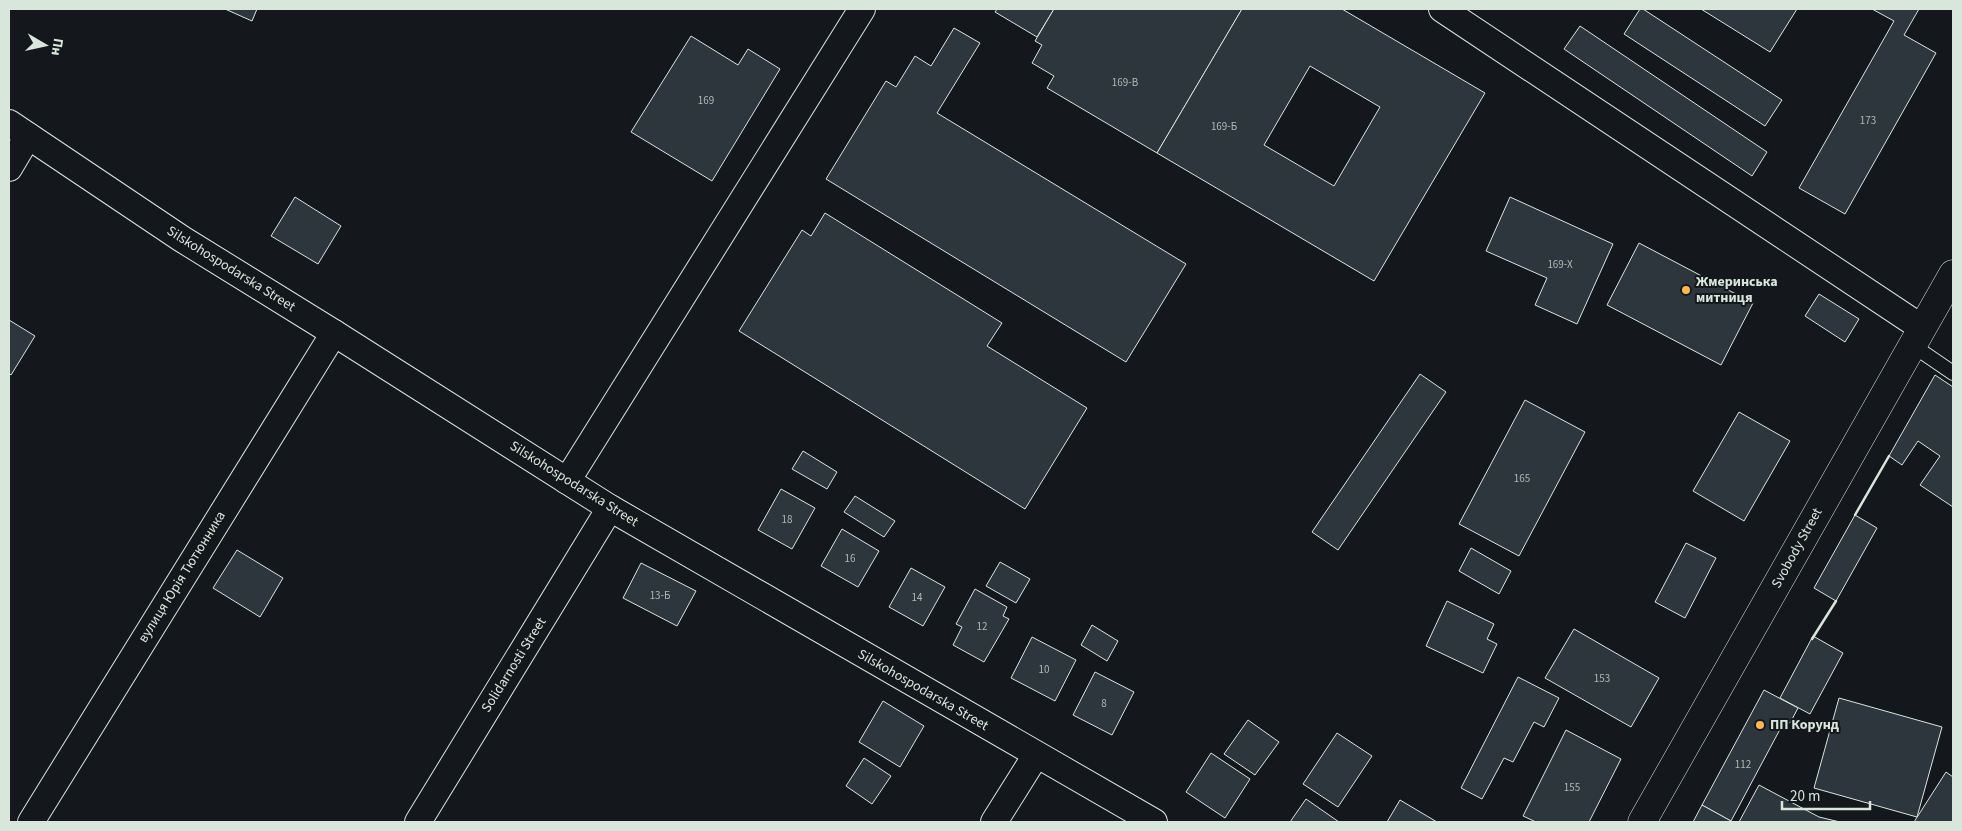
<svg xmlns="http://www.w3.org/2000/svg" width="1962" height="831" font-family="'Source Sans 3',sans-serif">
  <rect width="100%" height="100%" fill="#14181c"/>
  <g fill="#2c363c" stroke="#d8e6dc" fill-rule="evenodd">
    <polygon points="225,9 257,9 252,21"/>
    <polygon points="997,9 1054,9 1037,37 995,12"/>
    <polygon points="1054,9 1242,9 1157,153 1047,88 1054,76 1032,63 1042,45 1035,41"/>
    <path d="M1242 9H1342L1485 93 1374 281 1157 153ZM1310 66 1380 107 1334 186 1264 145Z"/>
    <polygon points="1640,9 1643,9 1782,100 1765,126 1624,34"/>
    <polygon points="1701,9 1797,9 1770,52"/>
    <polygon points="1872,9 1919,9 1904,35 1936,53 1845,214 1799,188 1894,21"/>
    <polygon points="1580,26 1767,152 1752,176 1564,49"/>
    <polygon points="954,28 980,43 937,113 1186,264 1126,362 826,179 886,81 896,87 915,56 931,66"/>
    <polygon points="691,36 738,65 748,49 780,69 712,181 631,132"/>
    <polygon points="295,197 341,226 318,264 271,236"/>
    <polygon points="1510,197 1613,244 1577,324 1535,305 1547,278 1486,251"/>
    <polygon points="825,213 1002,323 987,346 1087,408 1025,509 739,331 802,230 811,236"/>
    <polygon points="1639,243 1753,303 1721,365 1607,305"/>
    <polygon points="1819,294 1859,319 1845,342 1805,316"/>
    <polygon points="9,320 35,336 11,375 9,373"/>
    <polygon points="1420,374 1446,392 1338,550 1312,532"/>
    <polygon points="1935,375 1953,387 1953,507 1920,485 1940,456 1918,441 1902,465 1889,456"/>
    <polygon points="1525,400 1585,432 1519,556 1459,524"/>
    <polygon points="1739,412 1790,441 1744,521 1693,491"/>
    <polygon points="803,451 837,472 827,489 792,469"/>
    <polygon points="781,489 815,508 792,549 758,530"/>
    <polygon points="855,496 895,521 884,537 844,512"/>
    <polygon points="1855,515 1877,528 1836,601 1814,588"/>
    <polygon points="842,529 879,551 858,587 821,566"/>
    <polygon points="1686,543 1716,558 1685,618 1655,602"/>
    <polygon points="1471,548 1511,571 1499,594 1459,571"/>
    <polygon points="237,550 283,578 260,617 213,588"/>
    <polygon points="1000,562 1030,579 1016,603 986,586"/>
    <polygon points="641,563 696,591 677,626 623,598"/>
    <polygon points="911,568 945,587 923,626 889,607"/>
    <polygon points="975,589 1007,607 1003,616 1009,619 984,662 953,645 962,627 956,624"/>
    <polygon points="1447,601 1494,624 1487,639 1497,644 1483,673 1426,646"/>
    <polygon points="1092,625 1118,641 1107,661 1081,645"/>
    <polygon points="1574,629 1659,678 1631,727 1545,678"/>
    <polygon points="1813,636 1843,653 1810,714 1780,698"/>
    <polygon points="1032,637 1076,660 1055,701 1011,678"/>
    <polygon points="1095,672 1134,692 1112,735 1073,715"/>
    <polygon points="1518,677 1559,698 1544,727 1534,722 1513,762 1504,758 1482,799 1461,788"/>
    <polygon points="1764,690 1798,708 1790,723 1785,720 1731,821 1702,805"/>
    <polygon points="1839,698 1942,727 1917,817 1814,788"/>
    <polygon points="883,701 924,726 900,767 859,742"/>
    <polygon points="1248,720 1279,742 1255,775 1224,754"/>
    <polygon points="1566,730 1621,759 1589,822 1536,822 1523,816"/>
    <polygon points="1337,733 1372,756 1338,807 1303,784"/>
    <polygon points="1211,753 1250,779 1225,818 1186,792"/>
    <polygon points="864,758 891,776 872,804 846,786"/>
    <polygon points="1946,772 1953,777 1953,822 1914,822"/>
    <polygon points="1759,785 1819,817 1840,822 1739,822"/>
    <polygon points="1306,799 1339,822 1290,822"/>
    <polygon points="1400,800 1437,822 1387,822"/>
    <polygon points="1702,805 1731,821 1730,822 1693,822"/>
  </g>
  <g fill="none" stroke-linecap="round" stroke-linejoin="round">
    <g stroke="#d8e6dc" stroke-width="16">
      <polyline id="service" points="1912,345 1953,373"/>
    </g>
    <g stroke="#d8e6dc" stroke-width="28">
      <g id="minor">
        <polyline points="1442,9 1922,328"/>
        <polyline points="9,123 182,239 334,333 610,508 1154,822"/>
        <polyline points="9,168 28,136"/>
        <polyline points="567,481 862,9"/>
        <polyline points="31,822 334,333"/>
        <polyline points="418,822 610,508"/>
        <polyline points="994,822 1036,755"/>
      </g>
    </g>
    <g stroke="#d8e6dc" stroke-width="29">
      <polyline id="tertiary" points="1642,822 1953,274"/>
    </g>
    <use href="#service" stroke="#14181c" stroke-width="14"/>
    <use href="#minor" stroke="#14181c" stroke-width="26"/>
    <use href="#tertiary" stroke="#14181c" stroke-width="28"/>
    <g stroke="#d8e6dc" stroke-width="2.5">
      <polyline points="1855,515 1889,456"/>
      <polyline points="1812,639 1836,601"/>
    </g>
  </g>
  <g fill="#ffb74d" stroke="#14181c" stroke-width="2">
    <circle cx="1686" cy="290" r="5"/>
    <circle cx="1760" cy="725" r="5"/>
  </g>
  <g text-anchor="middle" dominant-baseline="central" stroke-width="4" stroke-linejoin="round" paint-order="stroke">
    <g font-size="11" fill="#adbab4">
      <text x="1125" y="82">169-В</text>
      <text x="706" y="100">169</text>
      <text x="1868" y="120">173</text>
      <text x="1224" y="126">169-Б</text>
      <text x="1560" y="264">169-Х</text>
      <text x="1522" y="478">165</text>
      <text x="787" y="519">18</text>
      <text x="850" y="558">16</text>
      <text x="660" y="595">13-Б</text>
      <text x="917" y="597">14</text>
      <text x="982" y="626">12</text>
      <text x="1044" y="669">10</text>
      <text x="1602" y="678">153</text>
      <text x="1104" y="703">8</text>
      <text x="1743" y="764">112</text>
      <text x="1572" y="787">155</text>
    </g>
    <g font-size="14" fill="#d8e6dc" stroke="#14181c">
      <text transform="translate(231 269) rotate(32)">Silskohospodarska Street</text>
      <text transform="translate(574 484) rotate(32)">Silskohospodarska Street</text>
      <text transform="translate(1797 548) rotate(-61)">Svobody Street</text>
      <text transform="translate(182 577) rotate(-58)">вулиця Юрія Тютюнника</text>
      <text transform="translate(514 665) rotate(-58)">Solidarnosti Street</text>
      <text transform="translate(923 690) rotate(30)">Silskohospodarska Street</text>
    </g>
    <g font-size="14" font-weight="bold" fill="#d8e6dc" stroke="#14181c" text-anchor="start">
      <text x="1696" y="282">Жмеринська<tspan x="1696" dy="16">митниця</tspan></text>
      <text x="1770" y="725">ПП Корунд</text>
    </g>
  </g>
  <rect width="1962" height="831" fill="none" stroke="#d8e6dc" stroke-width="20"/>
  <g transform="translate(45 45) rotate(99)" stroke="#14181c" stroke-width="4" paint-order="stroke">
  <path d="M0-4L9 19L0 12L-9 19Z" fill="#d8e6dc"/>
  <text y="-8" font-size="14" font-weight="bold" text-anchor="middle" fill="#d8e6dc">Пн</text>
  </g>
  <path d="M1782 801v8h88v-8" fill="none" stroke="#d8e6dc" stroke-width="2.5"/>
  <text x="1790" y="801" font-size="15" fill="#d8e6dc" stroke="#14181c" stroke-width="4" paint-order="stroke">20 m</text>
</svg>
